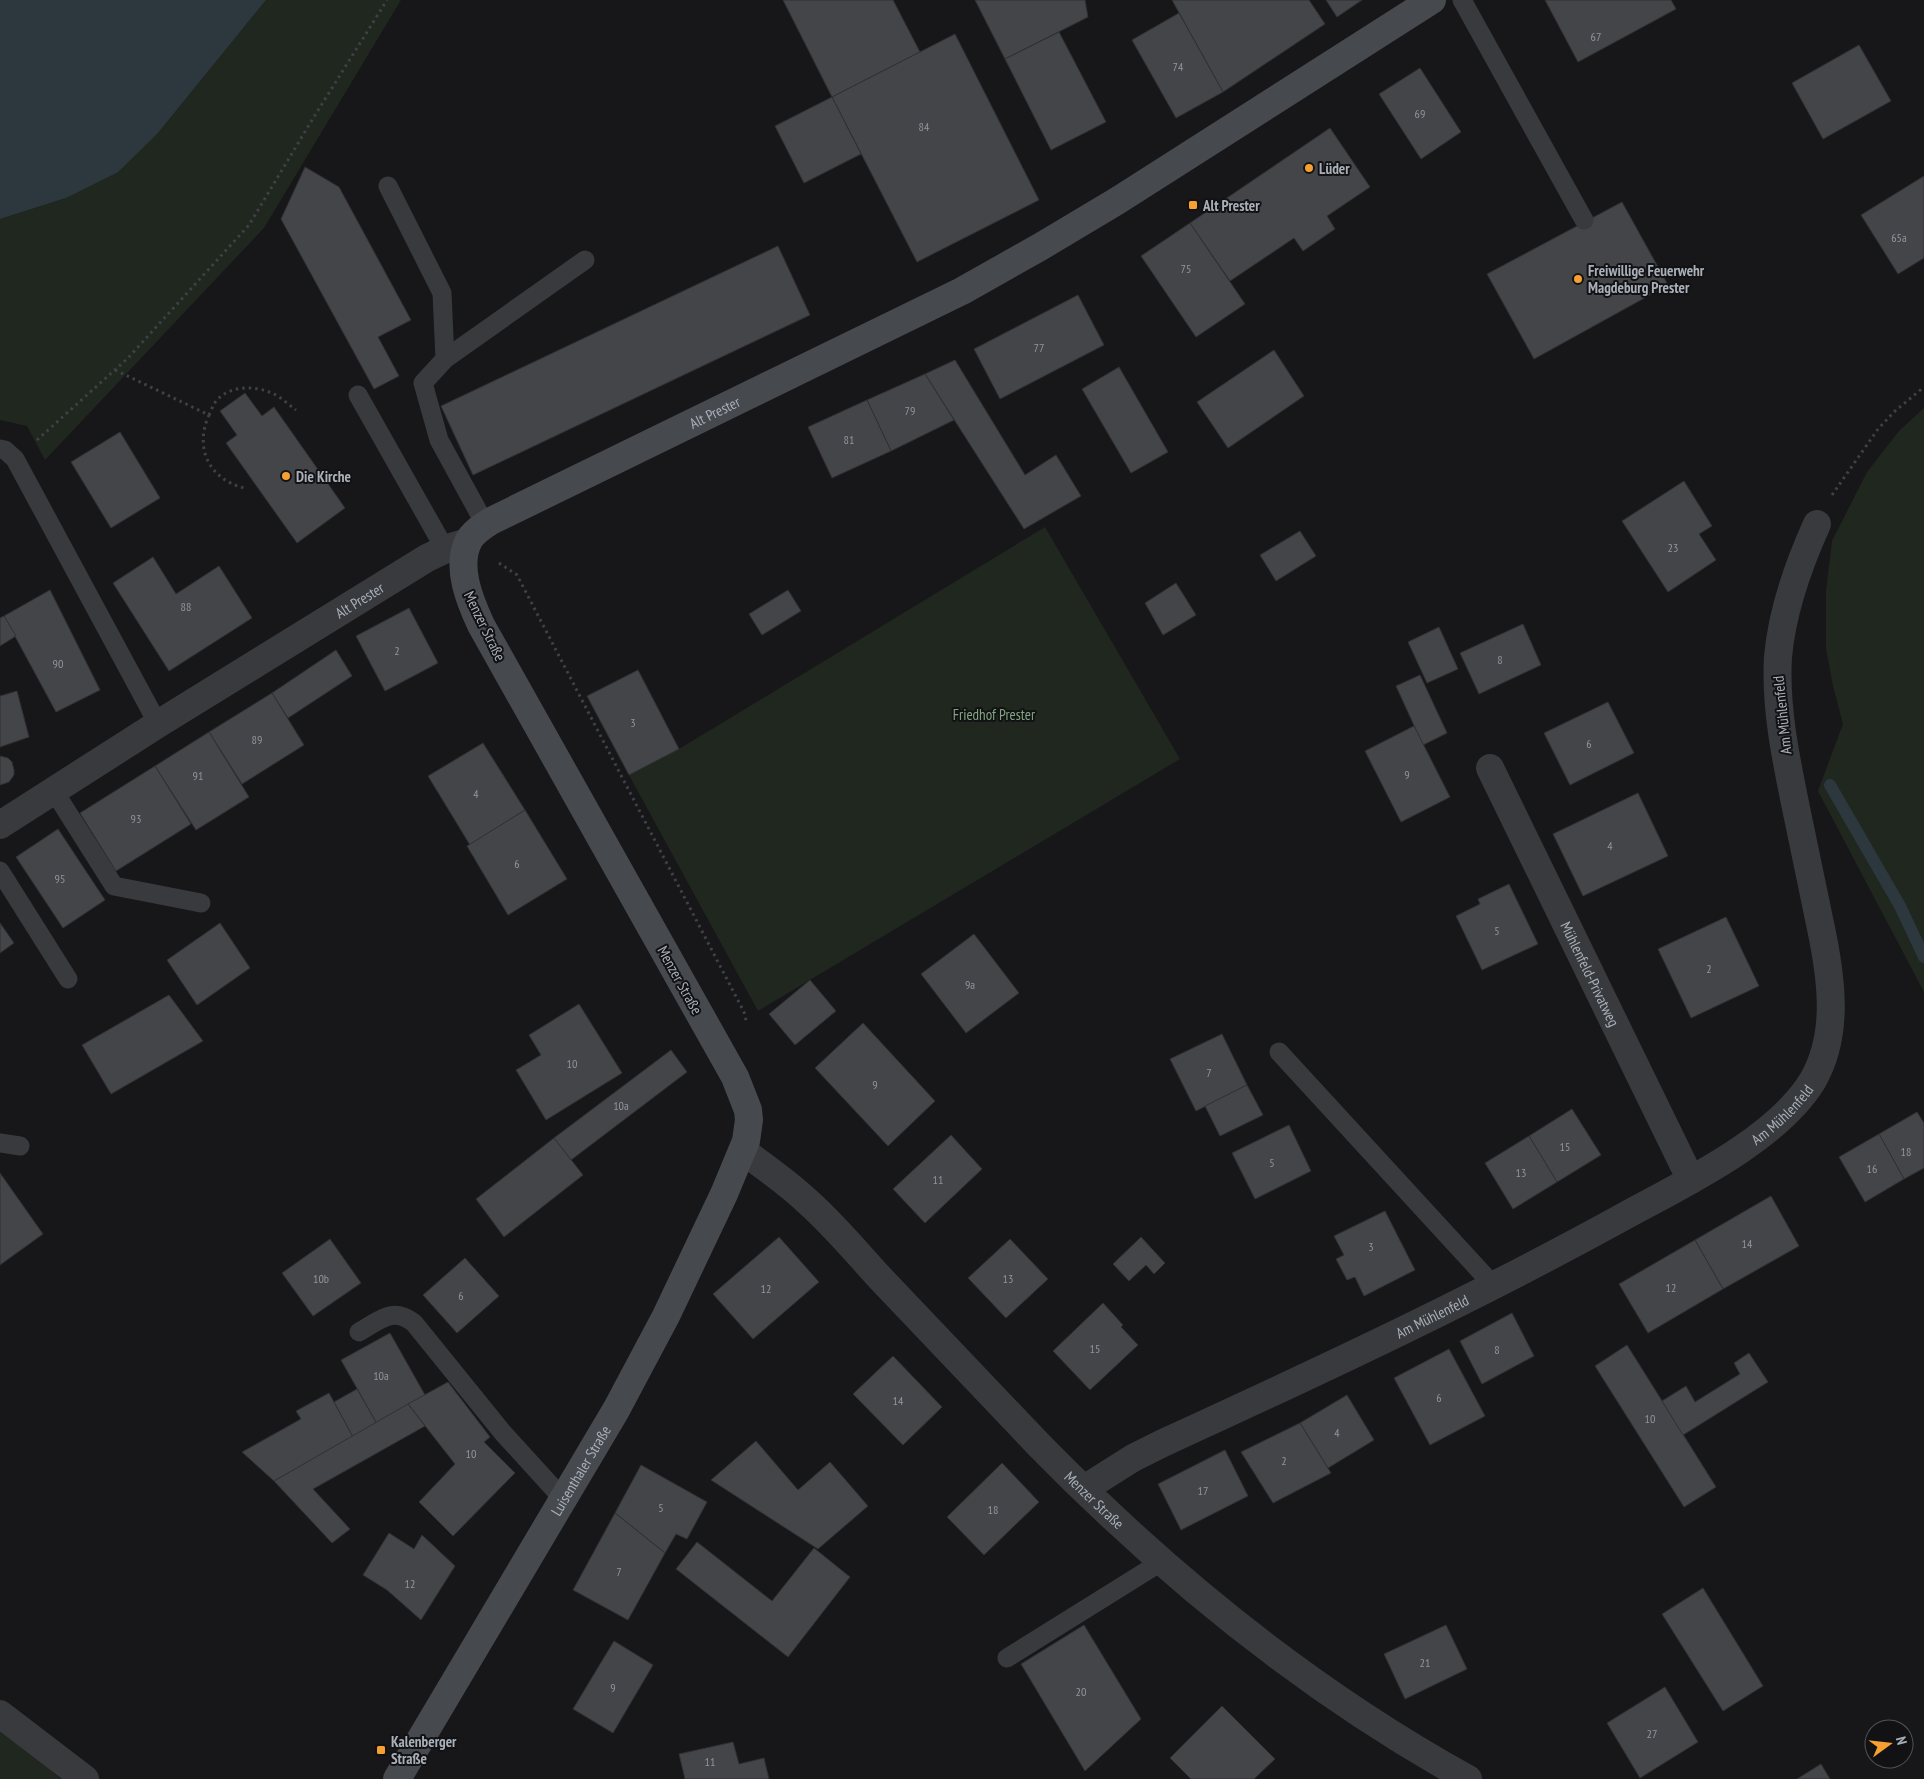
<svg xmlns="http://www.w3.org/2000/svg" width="1924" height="1779" font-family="'PT Sans Narrow',sans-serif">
  <rect width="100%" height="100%" fill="#171719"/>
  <g fill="#1f271f">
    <polygon points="266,0 401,0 264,228 45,460 27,426 0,420 0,219 66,198 158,133"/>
    <polygon points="1924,408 1924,992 1818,791 1843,724 1833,686 1826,648 1826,591 1832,541 1867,472 1899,431"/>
    <polygon points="1045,527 1180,759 758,1011 629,775 679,749"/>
    <polygon points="0,1730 61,1779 0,1779"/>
  </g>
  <polygon fill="#2d383e" points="0,0 266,0 158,133 118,172 66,198 0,219"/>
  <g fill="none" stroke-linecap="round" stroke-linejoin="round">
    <polyline stroke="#2d383e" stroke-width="12" points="1830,785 1900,906 1924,957"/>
  </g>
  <g fill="#434549" stroke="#313135">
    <polygon points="783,0 893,0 920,52 832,97"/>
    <polygon points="975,0 1085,0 1088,17 1005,59"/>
    <polygon points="1172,0 1309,0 1325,24 1223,92"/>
    <polygon points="1326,0 1362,0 1337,17"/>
    <polygon points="1545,0 1671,0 1676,9 1578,62"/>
    <polygon points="1179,13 1223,92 1176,118 1132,40"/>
    <polygon points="1059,32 1106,122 1051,150 1005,59"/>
    <polygon points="955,34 1039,200 917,262 832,97"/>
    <polygon points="1859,45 1891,101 1823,139 1792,83"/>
    <polygon points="1420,68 1461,132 1421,159 1379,94"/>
    <polygon points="832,97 861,154 804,183 775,126"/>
    <polygon points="1330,128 1370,187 1327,216 1335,229 1303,251 1294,238 1230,281 1190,223"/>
    <polygon points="305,167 339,187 411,320 378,337 399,376 374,389 281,219"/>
    <polygon points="1924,176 1924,258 1898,274 1861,215"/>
    <polygon points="1622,202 1668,285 1534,359 1487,274"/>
    <polygon points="1190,223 1245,304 1196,337 1141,256"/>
    <polygon points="778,246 810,315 473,475 441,406"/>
    <polygon points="1078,295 1104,345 1000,399 974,349"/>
    <polygon points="1274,350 1304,396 1228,448 1197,402"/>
    <polygon points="955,360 1025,475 1056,455 1081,496 1024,529 925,374"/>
    <polygon points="1119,367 1168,452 1131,473 1082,389"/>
    <polygon points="925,374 954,420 891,451 867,400"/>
    <polygon points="245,393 262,416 274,407 345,508 297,543 226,443 237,435 220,411"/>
    <polygon points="867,400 891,451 832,478 808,427"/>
    <polygon points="120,432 160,498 111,528 71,462"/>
    <polygon points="1684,481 1712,526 1699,534 1716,560 1668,592 1622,521"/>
    <polygon points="1300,531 1316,556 1276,581 1260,555"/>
    <polygon points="153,557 176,594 219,566 252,618 169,671 113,583"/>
    <polygon points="1176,583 1196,615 1163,635 1145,603"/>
    <polygon points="50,590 100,690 56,712 4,616"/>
    <polygon points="788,590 801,611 762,635 749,614"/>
    <polygon points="409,608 438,663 385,691 356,636"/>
    <polygon points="4,616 16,636 0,646 0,618"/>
    <polygon points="1523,624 1541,665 1479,694 1460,653"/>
    <polygon points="1439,627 1458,669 1427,683 1408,642"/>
    <polygon points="336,650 352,676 288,718 272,693"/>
    <polygon points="638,670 679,749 629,775 587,696"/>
    <polygon points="1420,675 1447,733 1423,745 1396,686"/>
    <polygon points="17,691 29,737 0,747 0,696"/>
    <polygon points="272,693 304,745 242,784 209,732"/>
    <polygon points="1608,702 1634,753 1570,785 1544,733"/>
    <polygon points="1414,726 1450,797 1401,822 1365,751"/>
    <polygon points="209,732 249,797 196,830 155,766"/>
    <polygon points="483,743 525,810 470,845 428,776"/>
    <polygon points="0,756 8,758 12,762 14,770 14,775 9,782 0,785"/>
    <polygon points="155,766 191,824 116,871 80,813"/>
    <polygon points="1638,793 1668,856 1583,896 1553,834"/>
    <polygon points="525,810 567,879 508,915 467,846"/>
    <polygon points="58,829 105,900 63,928 16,857"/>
    <polygon points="1509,884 1538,944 1482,970 1456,916 1480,904 1478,899"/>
    <polygon points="1726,917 1759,986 1691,1018 1658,949"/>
    <polygon points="0,923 14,943 0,953"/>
    <polygon points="220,923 250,968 197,1005 167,960"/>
    <polygon points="974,934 1019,993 966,1033 921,974"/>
    <polygon points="810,980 836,1011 795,1045 769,1014"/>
    <polygon points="169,995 203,1041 111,1094 82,1045"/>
    <polygon points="579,1004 622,1073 546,1120 516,1070 541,1055 529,1035"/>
    <polygon points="863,1023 935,1101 888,1146 815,1068"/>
    <polygon points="1222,1034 1247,1085 1196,1111 1170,1059"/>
    <polygon points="671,1050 687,1072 571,1160 554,1138"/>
    <polygon points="1247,1085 1263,1115 1220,1136 1205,1106"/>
    <polygon points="1572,1109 1601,1155 1557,1182 1529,1136"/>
    <polygon points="1917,1112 1924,1123 1924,1168 1904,1179 1879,1134"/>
    <polygon points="1289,1125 1311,1171 1255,1199 1232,1153"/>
    <polygon points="1879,1134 1904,1179 1865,1202 1839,1157"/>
    <polygon points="951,1135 982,1169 925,1223 893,1189"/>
    <polygon points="1529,1136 1557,1182 1513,1209 1485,1163"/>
    <polygon points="554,1138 583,1175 504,1237 476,1199"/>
    <polygon points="0,1173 43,1234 0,1265"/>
    <polygon points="1771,1196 1799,1246 1723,1289 1695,1240"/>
    <polygon points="1385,1211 1415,1270 1364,1296 1355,1277 1347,1280 1336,1259 1344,1255 1334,1236"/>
    <polygon points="779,1237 819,1282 753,1339 713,1294"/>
    <polygon points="1141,1237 1165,1263 1154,1274 1146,1265 1129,1281 1113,1264"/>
    <polygon points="330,1239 361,1283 313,1316 282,1273"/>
    <polygon points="1010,1239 1048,1279 1006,1318 968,1278"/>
    <polygon points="1695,1240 1723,1289 1648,1333 1619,1284"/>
    <polygon points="465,1258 499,1296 457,1333 423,1295"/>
    <polygon points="1103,1303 1123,1325 1121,1327 1138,1345 1090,1390 1053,1351"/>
    <polygon points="1512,1313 1534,1356 1482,1384 1460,1341"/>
    <polygon points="390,1333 425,1395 377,1424 341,1360"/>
    <polygon points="1627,1345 1716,1487 1684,1507 1595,1366"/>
    <polygon points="1449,1349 1485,1416 1430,1445 1394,1378"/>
    <polygon points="1749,1353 1768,1382 1683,1435 1662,1401 1686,1386 1695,1402 1740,1374 1734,1363"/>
    <polygon points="893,1356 942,1407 903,1445 853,1394"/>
    <polygon points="448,1382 490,1437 484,1442 515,1473 453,1536 419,1502 455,1464 408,1404"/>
    <polygon points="357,1389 377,1424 353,1437 334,1402"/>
    <polygon points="329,1393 353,1437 274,1481 242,1452 301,1419 296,1411"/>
    <polygon points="1347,1395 1374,1440 1328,1468 1300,1423"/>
    <polygon points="408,1404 425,1426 313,1489 350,1529 332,1543 274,1481"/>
    <polygon points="1300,1423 1331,1473 1273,1503 1241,1452"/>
    <polygon points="756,1441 798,1490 830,1462 868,1506 818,1549 711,1480"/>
    <polygon points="1225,1450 1248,1496 1181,1530 1158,1484"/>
    <polygon points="1002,1463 1039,1502 984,1555 947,1517"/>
    <polygon points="641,1465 707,1502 687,1539 676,1534 665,1553 615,1513"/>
    <polygon points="615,1513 665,1553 628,1620 573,1590"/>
    <polygon points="389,1533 414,1549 422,1535 455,1566 421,1620 387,1590 363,1575"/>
    <polygon points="697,1542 772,1601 814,1548 850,1577 788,1657 676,1569"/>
    <polygon points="1703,1588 1763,1686 1723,1711 1662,1614"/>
    <polygon points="1084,1625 1141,1719 1085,1771 1021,1664"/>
    <polygon points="1446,1625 1467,1669 1405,1699 1384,1654"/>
    <polygon points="614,1641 653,1665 613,1733 573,1709"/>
    <polygon points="1665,1687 1698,1742 1640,1778 1607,1723"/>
    <polygon points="1222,1706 1275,1759 1254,1779 1191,1779 1170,1758"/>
    <polygon points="733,1742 739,1764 764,1758 769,1779 685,1779 679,1754"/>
    <polygon points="1821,1764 1830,1779 1797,1779"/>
  </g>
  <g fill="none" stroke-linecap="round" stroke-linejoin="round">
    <g stroke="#3e4145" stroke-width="3" stroke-dasharray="2.5 4" stroke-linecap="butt">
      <path d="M115 370 209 415C194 448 209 479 244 488"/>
      <path d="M209 415C211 411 213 405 216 401 230 385 255 385 274 394 282 398 289 405 296 410"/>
      <polyline points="37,440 128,358 249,225 312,120 387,0"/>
      <polyline points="1832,495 1878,429 1895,411 1924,387"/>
      <polyline points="499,563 517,575 744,1012 747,1024"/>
    </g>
    <g stroke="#383a3e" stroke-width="19">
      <polyline points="1462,0 1584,220"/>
      <polyline points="388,186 442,293 445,359"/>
      <polyline points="358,395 445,549"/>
      <polyline points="0,449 5,450 15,459 158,724"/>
      <polyline points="485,524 439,440 423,383 445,359 585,260"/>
      <polyline points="54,791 114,886 201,903"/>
      <polyline points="0,871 68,979"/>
      <polyline points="1279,1052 1494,1286"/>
      <polyline points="0,1143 20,1146"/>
      <path d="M359 1332C379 1321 392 1306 414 1323L503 1433 564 1500"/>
      <polyline points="1007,1658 1161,1562"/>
    </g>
    <g stroke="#383a3e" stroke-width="28">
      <path id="s1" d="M1490 768 1691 1180"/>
      <path id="s2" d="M0 825 158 724 427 558 448 548 468 542"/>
      <path id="s3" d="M743 1151C765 1167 788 1183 808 1202 834 1225 857 1253 881 1279 933 1334 985 1389 1038 1444 1166 1575 1307 1690 1468 1779"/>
      <path id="s4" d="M1084 1489 1133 1458 1163 1443C1318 1372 1472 1300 1621 1218 1681 1185 1777 1140 1813 1080 1838 1036 1832 985 1823 938 1814 895 1805 851 1796 808 1786 759 1775 708 1778 657 1782 611 1798 566 1817 524"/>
      <polyline points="0,1714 85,1779"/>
    </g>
    <path stroke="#46494e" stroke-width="28" id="s5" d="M397 1779 616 1410 666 1316 724 1194 746 1141 749 1120 748 1110 735 1077 481 625C470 601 456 568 468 542 472 533 483 526 491 521L962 291 1040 247 1117 201 1432 0"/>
  </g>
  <g fill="#f6a032" stroke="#121214" stroke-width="2">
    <circle cx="1309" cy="168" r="5"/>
    <rect x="1188" y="200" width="10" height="10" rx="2.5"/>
    <circle cx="1578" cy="279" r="5"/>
    <circle cx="286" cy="476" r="5"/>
    <rect x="376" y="1745" width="10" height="10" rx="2.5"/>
  </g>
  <g text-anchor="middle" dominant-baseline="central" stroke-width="4" stroke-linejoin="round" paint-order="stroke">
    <g font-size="12" fill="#90959d">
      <text x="1596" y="36">67</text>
      <text x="1178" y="66">74</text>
      <text x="1420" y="113">69</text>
      <text x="924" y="126">84</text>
      <text x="1899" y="237">65a</text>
      <text x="1186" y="268">75</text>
      <text x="1039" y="347">77</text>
      <text x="910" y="410">79</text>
      <text x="849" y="439">81</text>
      <text x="1673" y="547">23</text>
      <text x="186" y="606">88</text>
      <text x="397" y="650">2</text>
      <text x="1500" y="659">8</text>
      <text x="58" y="663">90</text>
      <text x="633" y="722">3</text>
      <text x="257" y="739">89</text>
      <text x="1589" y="743">6</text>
      <text x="1407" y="774">9</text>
      <text x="198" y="775">91</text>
      <text x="476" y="793">4</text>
      <text x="136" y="818">93</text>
      <text x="1610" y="845">4</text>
      <text x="517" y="863">6</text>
      <text x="60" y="878">95</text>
      <text x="1497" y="930">5</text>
      <text x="1709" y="968">2</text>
      <text x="970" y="984">9a</text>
      <text x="572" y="1063">10</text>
      <text x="1209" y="1072">7</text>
      <text x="875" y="1084">9</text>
      <text x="621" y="1105">10a</text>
      <text x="1565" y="1146">15</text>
      <text x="1906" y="1151">18</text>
      <text x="1272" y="1162">5</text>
      <text x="1872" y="1168">16</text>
      <text x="1521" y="1172">13</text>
      <text x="938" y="1179">11</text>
      <text x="1747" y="1243">14</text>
      <text x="1371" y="1246">3</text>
      <text x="321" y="1278">10b</text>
      <text x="1008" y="1278">13</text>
      <text x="1671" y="1287">12</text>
      <text x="766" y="1288">12</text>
      <text x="461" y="1295">6</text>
      <text x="1095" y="1348">15</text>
      <text x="1497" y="1349">8</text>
      <text x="381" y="1375">10a</text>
      <text x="1439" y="1397">6</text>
      <text x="898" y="1400">14</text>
      <text x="1650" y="1418">10</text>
      <text x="1337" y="1432">4</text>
      <text x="471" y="1453">10</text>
      <text x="1284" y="1460">2</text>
      <text x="1203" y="1490">17</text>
      <text x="661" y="1507">5</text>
      <text x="993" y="1509">18</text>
      <text x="619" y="1571">7</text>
      <text x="410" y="1583">12</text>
      <text x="1425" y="1662">21</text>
      <text x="613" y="1687">9</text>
      <text x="1081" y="1691">20</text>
      <text x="1652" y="1733">27</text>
      <text x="710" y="1761">11</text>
    </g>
    <g font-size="15" font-weight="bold" fill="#a9b0b9" stroke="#121214" text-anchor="start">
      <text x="1319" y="168">Lüder</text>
      <text x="1203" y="205">Alt Prester</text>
      <text x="1588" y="270">Freiwillige Feuerwehr<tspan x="1588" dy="17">Magdeburg Prester</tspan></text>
      <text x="296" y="476">Die Kirche</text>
      <text x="391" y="1741">Kalenberger<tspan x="391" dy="17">Straße</tspan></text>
    </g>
    <g font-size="15" fill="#a9b0b9" stroke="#121214">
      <text stroke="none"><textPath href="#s5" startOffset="1680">Alt Prester</textPath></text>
      <text stroke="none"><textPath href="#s2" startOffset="424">Alt Prester</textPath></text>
      <text transform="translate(485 626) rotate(64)">Menzer Straße</text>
      <text transform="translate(1782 715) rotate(-96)">Am Mühlenfeld</text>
      <text stroke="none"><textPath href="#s1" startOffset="229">Mühlenfeld-Privatweg</textPath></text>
      <text transform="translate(680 980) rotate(61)">Menzer Straße</text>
      <text stroke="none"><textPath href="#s4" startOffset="794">Am Mühlenfeld</textPath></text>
      <text stroke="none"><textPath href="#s4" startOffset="389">Am Mühlenfeld</textPath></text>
      <text stroke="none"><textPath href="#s5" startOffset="359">Luisenthaler Straße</textPath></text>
      <text stroke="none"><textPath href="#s3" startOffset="496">Menzer Straße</textPath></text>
    </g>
    <g font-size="15" fill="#81a57f" stroke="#121214">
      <text x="994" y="714">Friedhof Prester</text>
    </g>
  </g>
  <g transform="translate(1889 1744) rotate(75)"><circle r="24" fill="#121214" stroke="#4e5156"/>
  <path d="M0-4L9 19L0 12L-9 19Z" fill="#f6a032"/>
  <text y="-8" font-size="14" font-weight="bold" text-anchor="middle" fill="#a9b0b9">N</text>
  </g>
</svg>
